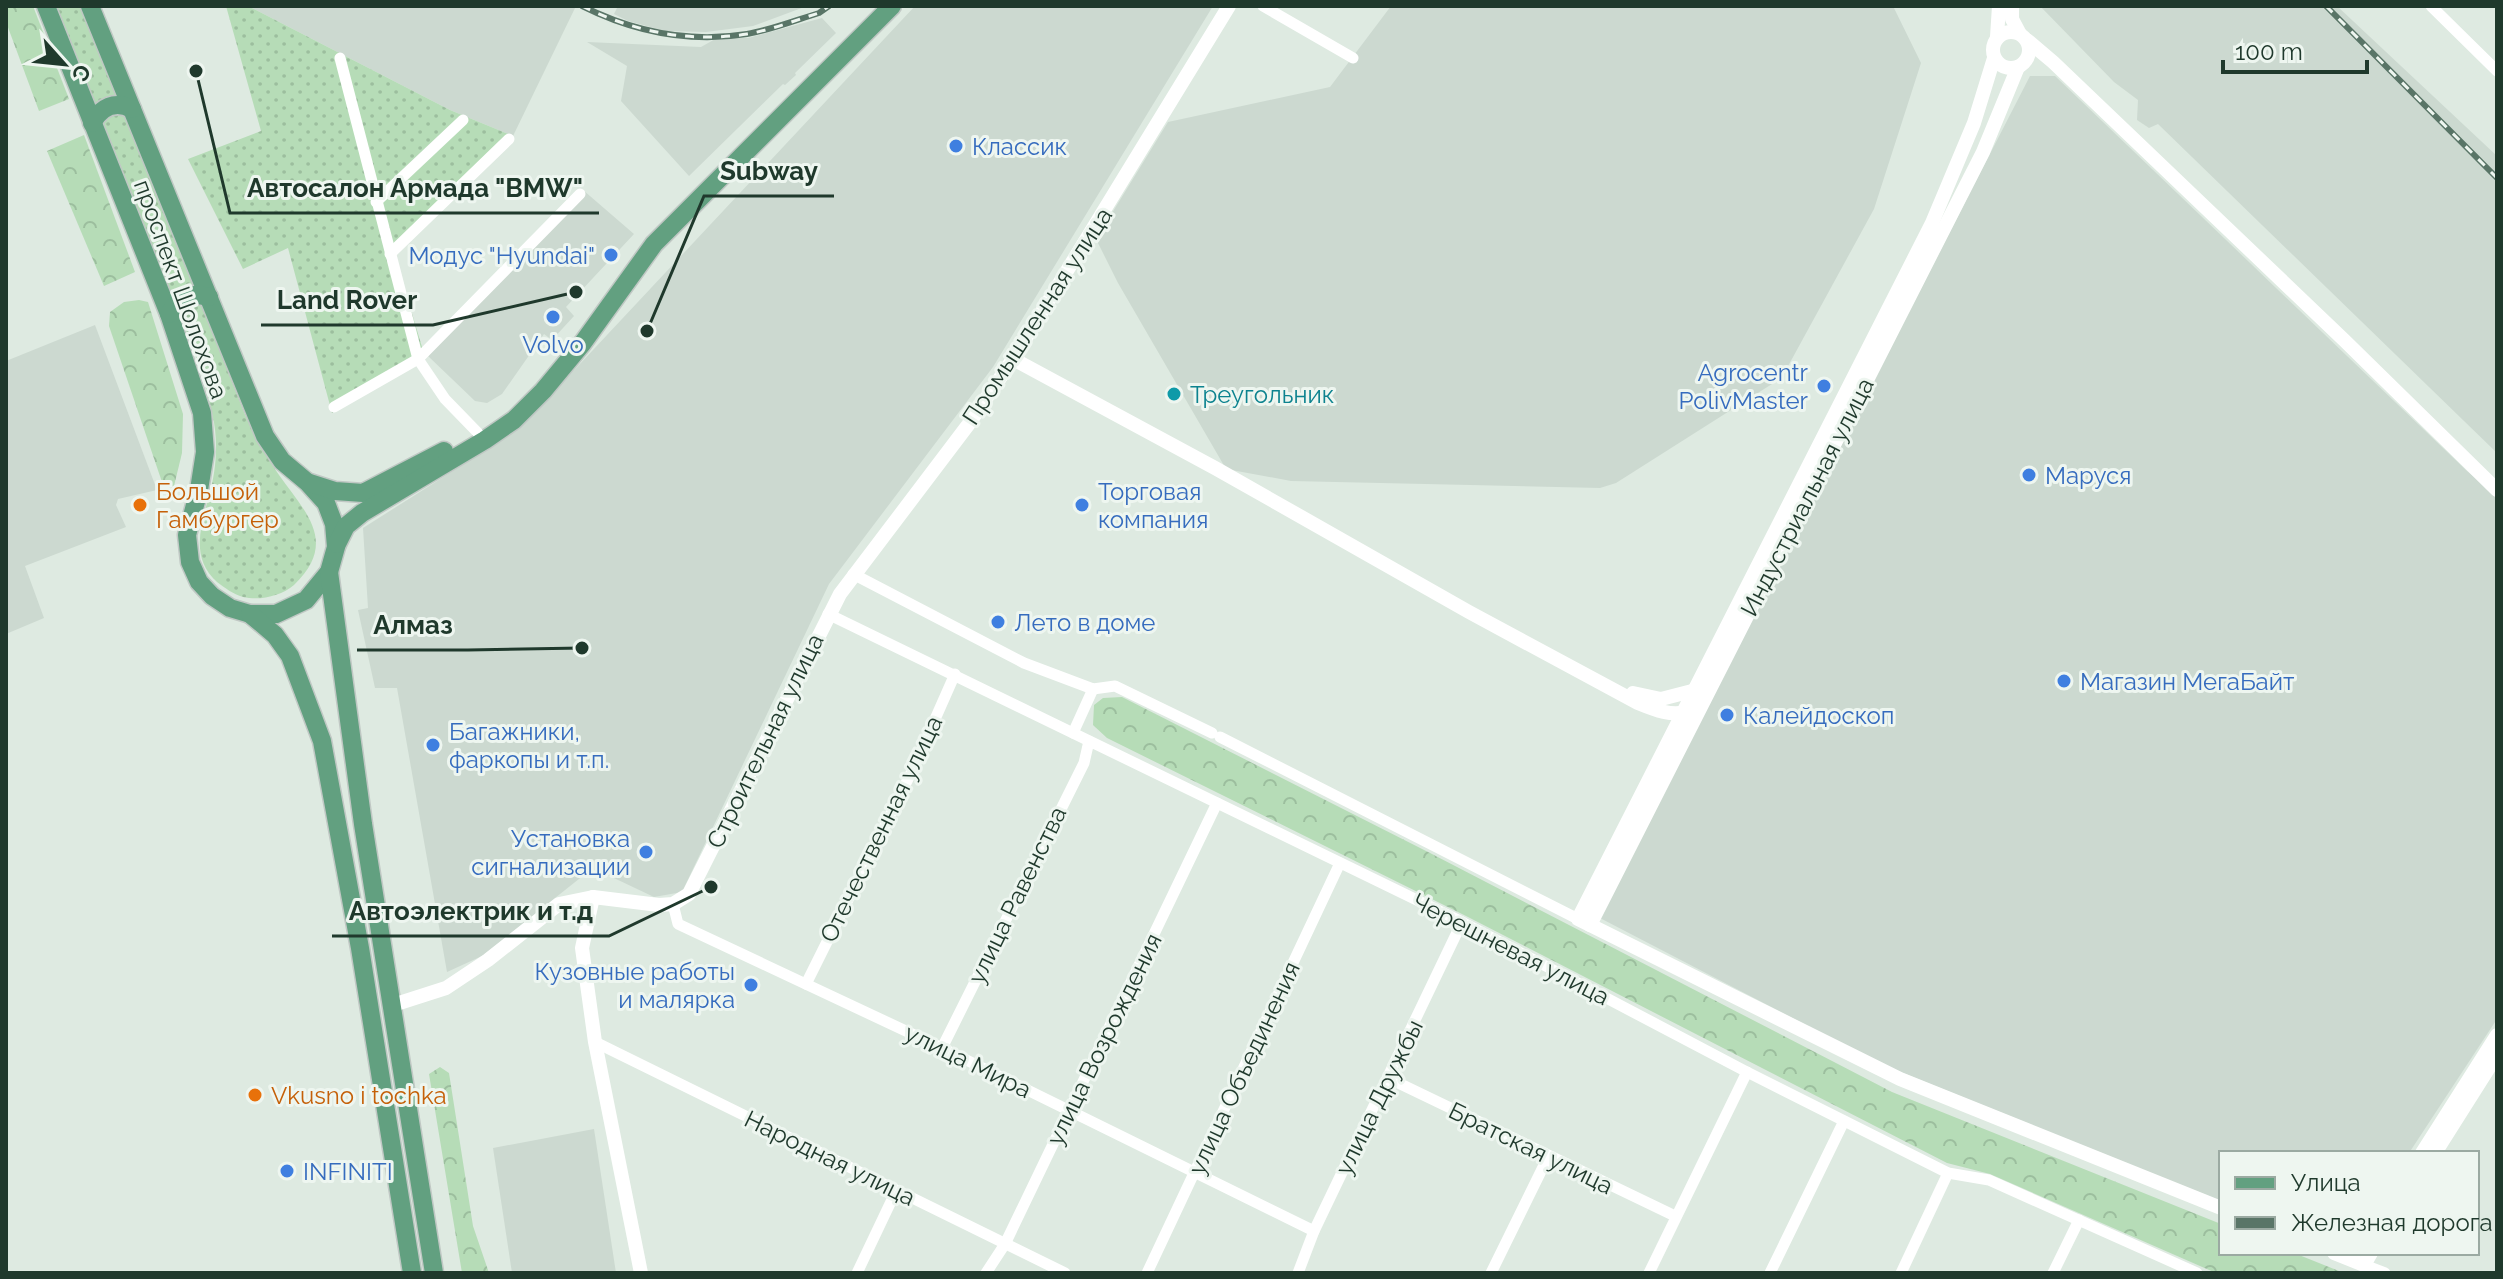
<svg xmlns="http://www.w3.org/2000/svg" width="2503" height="1279" font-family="Raleway,sans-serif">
  <defs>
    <pattern id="grass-dots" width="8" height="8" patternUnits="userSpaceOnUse" patternTransform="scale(2)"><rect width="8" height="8" fill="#b6dcb7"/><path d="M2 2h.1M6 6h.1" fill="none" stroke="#9cbe9e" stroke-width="1.8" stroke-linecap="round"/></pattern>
    <pattern id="forest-crowns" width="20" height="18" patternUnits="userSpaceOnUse" patternTransform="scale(2)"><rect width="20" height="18" fill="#b6dcb7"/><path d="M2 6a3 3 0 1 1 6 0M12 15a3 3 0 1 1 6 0" fill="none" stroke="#9cbe9e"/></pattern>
  </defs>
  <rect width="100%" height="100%" fill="#deeae1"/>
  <g fill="#ccd9d0">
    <polygon points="248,6 576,6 513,136 450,110"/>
    <polygon points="618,6 807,6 753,26 706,32 665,31 628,21 614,14"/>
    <polygon points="915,6 1213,6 993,367 829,584 682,892 654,897 597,870 584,875 482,956 447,972 397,688 375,688 358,610 368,608 363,528 519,429"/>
    <polygon points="1391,6 1893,6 1921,63 1874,209 1787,368 1772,384 1616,483 1600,488 1291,481 1226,469 1118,283 1096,239 1168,122 1330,87"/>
    <polygon points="2040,6 2337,6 2497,156 2497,453 2158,124 2149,128 2137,120 2138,100 2114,82"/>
    <polygon points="822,18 836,33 795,73 796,75 785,85 783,84 689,176 621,101 627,66 587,42 701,47 717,38 748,38"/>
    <polygon points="2030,76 2055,76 2467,471 2497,496 2497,1019 2409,1153 2221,1153 2221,1202 1881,1064 1598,917"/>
    <polygon points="583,190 634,234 566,307 574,316 552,340 544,334 502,394 487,403 475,401 428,356"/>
    <polygon points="95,325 157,490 118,499 116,505 126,527 25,566 44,618 6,634 6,361"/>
    <polygon points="594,1129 616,1273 512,1273 493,1148"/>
  </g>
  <g fill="url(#grass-dots)">
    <path d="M55 6H83L246 417C256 437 266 457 279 475 305 512 339 542 294 585 281 596 260 601 243 597 233 594 225 588 217 582 183 552 209 509 214 473 217 454 217 432 212 413 200 356 174 302 152 248 119 168 87 87 55 6Z"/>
    <polygon points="226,6 248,6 450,110 513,136 394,253 425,357 332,413 288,248 243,269 188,159 261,131"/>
  </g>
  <g fill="url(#forest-crowns)">
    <polygon points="6,6 33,6 69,99 39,111 6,22"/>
    <polygon points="84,135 135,272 104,286 47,151"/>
    <polygon points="139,300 148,302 183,414 182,453 174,486 163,485 109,326 110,312 124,302"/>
    <polygon points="1122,697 1430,853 1892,1092 2221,1224 2221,1253 2294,1253 2344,1273 2216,1273 1990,1174 1947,1163 1466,916 1107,738 1093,725 1094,705 1103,698"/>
    <polygon points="440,1067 449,1073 473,1226 489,1273 462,1273 429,1074"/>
  </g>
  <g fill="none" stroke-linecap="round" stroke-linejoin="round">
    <g stroke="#c0c8c4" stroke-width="21">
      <g id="primary">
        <polyline points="46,6 169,314 202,413 205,452 199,490 187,535 190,562 199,582 212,596 230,608 250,614 276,614 306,600 329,572 336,547 334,524 326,503 307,482 282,461 265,436 90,6"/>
        <path d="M92 123C101 107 115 100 132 109"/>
        <path d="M169 314C179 295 189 292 209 297"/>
        <polyline points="310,483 335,491 363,493 444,451"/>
        <polyline points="337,544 346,526 362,513 485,440 514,420 543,391 582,344 654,244 892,6"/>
        <polyline points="329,572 363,824 434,1273"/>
        <polyline points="250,614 275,635 290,656 322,741 360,948 412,1273"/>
      </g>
    </g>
    <g stroke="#fff" stroke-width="11">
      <polyline points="1263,6 1353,58"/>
      <polyline points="2431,6 2497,71"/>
      <polyline points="340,58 418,359 445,399 478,433"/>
      <polyline points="376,202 463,120"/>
      <polyline points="390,254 509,139"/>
      <polyline points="334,407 418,359 580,194"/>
      <polyline points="853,574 1024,663 1093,689 1115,686 1212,733"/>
      <polyline points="828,614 1462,922 1747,1072 1948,1173 1989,1180 2197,1273"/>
      <polyline points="1073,733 1093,689"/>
      <polyline points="1220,737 1578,919"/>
      <polyline points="673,904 678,924 942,1048 1314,1231"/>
      <polyline points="806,984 913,769 955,674"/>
      <polyline points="595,1042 1065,1273"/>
      <polyline points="942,1048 1084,763 1089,741"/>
      <polyline points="1388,1078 1675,1216"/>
      <polyline points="2364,1265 2385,1273"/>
      <polyline points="857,1273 896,1191"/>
      <polyline points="986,1273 1005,1244 1217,803"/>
      <polyline points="1147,1273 1340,863"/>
      <polyline points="1298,1273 1314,1231 1462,922"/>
      <polyline points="1491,1273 1548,1157"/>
      <polyline points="1649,1273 1747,1072"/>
      <polyline points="1770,1273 1844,1121"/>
      <polyline points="1901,1273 1948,1173"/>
      <polyline points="2053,1273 2079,1220"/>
    </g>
    <g stroke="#fff" stroke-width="14">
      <polyline points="2012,6 2012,19 2020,34"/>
      <circle cx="2011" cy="50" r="18"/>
      <polyline points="1997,37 1999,6"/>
      <polyline points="2027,40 2053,62 2344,340 2497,490"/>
      <polyline points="1994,58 1974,123 1932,223 1578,919 1900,1079 2221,1208"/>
      <path d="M1013 359 1215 468 1469 612 1638 703C1655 710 1672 717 1690 711"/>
      <polyline points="1633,693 1661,699 1696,690"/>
      <polyline points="593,897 582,948 595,1042 641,1273"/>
      <polyline points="1590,925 1983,152 2018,67"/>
      <polyline points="393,1005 446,988 488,960 559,904 593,897 659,905 673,904 689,894 840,594 968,425 1013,359 1229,6"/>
      <polyline points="2422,1153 2497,1035"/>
      <polyline points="2435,1153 2497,1055"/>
      <polyline points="2334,1253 2364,1265 2371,1253"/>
    </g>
    <use href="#primary" stroke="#62a080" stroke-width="18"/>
    <g stroke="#597567" stroke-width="6">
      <g id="rail">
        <path d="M582 6C634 32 690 43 747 34 771 30 796 20 819 13L829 6"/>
        <polyline points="2326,6 2497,178"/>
      </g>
    </g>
    <use href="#rail" stroke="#eef6f0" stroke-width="3" stroke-dasharray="9" stroke-linecap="butt"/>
  </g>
  <g fill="#3f7fe0" stroke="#eef6f0" stroke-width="3">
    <circle cx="956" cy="146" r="8"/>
    <circle cx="611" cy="255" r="8"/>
    <circle cx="553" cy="317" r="8"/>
    <circle cx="1824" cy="386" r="8"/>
    <circle cx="2029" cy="475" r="8"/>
    <circle cx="1082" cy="505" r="8"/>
    <circle cx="998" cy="622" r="8"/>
    <circle cx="2064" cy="681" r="8"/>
    <circle cx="1727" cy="715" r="8"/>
    <circle cx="433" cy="745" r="8"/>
    <circle cx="646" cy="852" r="8"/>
    <circle cx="751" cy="985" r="8"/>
    <circle cx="287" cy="1171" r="8"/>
  </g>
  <circle fill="#0f9aa8" stroke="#eef6f0" stroke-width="3" cx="1174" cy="394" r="8"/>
  <g fill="#e8710a" stroke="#eef6f0" stroke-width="3">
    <circle cx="140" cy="505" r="8"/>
    <circle cx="255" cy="1095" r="8"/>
  </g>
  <g text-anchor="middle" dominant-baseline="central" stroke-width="6" stroke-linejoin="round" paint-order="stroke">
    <g font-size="24" fill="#366cbe" stroke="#eef6f0" text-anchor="start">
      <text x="972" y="146">Классик</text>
      <text x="595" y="255" text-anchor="end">Модус "Hyundai"</text>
      <text x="553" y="344" text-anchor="middle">Volvo</text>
      <text x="1808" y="372" text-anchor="end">Agrocentr<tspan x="1808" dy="28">PolivMaster</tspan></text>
      <text x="2045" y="475">Маруся</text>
      <text x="1098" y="491">Торговая<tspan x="1098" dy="28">компания</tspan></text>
      <text x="1014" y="622">Лето в доме</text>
      <text x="2080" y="681">Магазин МегаБайт</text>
      <text x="1743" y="715">Калейдоскоп</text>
      <text x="449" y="731">Багажники,<tspan x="449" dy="28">фаркопы и т.п.</tspan></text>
      <text x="630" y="838" text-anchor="end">Установка<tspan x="630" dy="28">сигнализации</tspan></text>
      <text x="735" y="971" text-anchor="end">Кузовные работы<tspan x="735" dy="28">и малярка</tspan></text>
      <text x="303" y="1171">INFINITI</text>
    </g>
    <g font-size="24" fill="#1f392c" stroke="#eef6f0">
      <text transform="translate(181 289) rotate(70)">проспект Шолохова</text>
      <text transform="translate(1037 316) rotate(-57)">Промышленная улица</text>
      <text transform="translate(1807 497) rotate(-63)">Индустриальная улица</text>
      <text transform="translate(765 741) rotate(-64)">Строительная улица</text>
      <text transform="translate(881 829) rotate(-64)">Отечественная улица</text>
      <text transform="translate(1017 895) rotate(-64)">улица Равенства</text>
      <text transform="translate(1511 949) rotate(27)">Черешневая улица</text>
      <text transform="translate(1104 1039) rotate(-64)">улица Возрождения</text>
      <text transform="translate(968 1061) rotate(26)">улица Мира</text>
      <text transform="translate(1244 1068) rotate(-65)">улица Объединения</text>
      <text transform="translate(1379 1097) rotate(-64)">улица Дружбы</text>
      <text transform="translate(1531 1148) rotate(26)">Братская улица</text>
      <text transform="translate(830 1158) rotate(26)">Народная улица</text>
    </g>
    <g font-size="24" fill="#0d838f" stroke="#eef6f0" text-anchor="start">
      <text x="1190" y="394">Треугольник</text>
    </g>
    <g font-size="24" fill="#c56008" stroke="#eef6f0" text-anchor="start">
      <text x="156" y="491">Большой<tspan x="156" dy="28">Гамбургер</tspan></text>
      <text x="271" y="1095">Vkusno i tochka</text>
    </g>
  </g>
  <path fill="none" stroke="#1f392c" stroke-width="3" d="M647 331L704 196H834M196 71L230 213H599M576 292L433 325H261M582 648L468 650H357M711 887L609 936H332"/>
  <g fill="#1f392c" stroke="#eef6f0" stroke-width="3">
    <circle cx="647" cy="331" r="8"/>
    <circle cx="196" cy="71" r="8"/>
    <circle cx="576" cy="292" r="8"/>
    <circle cx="582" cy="648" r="8"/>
    <circle cx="711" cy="887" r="8"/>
  </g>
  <g font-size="26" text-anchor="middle" font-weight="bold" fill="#1f392c" stroke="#eef6f0" stroke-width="6" stroke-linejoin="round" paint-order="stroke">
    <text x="769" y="180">Subway</text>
    <text x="415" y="197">Автосалон Армада "BMW"</text>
    <text x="347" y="309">Land Rover</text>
    <text x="413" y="634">Алмаз</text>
    <text x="471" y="920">Автоэлектрик и т.д</text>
  </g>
  <rect width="2503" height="1279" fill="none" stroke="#1f392c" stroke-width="16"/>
  <rect x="2219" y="1151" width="260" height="104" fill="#eef6f0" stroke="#9baaa2" stroke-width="2"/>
  <rect x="2235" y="1177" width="40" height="12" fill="#62a080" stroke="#9baaa2" stroke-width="2"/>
  <text x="2291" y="1191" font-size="24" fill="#1f392c">Улица</text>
  <rect x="2235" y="1217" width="40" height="12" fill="#597567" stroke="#9baaa2" stroke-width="2"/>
  <text x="2291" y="1231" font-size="24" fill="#1f392c">Железная дорога</text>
  <g transform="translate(64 64) rotate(117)" stroke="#eef6f0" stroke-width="6" paint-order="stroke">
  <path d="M0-6L14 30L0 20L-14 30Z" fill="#1f392c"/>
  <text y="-12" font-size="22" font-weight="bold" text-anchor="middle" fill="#1f392c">С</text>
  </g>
  <path d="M2223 60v12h144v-12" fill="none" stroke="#1f392c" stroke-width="4"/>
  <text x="2235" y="60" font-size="24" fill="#1f392c" stroke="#eef6f0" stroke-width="6" paint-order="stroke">100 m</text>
</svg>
